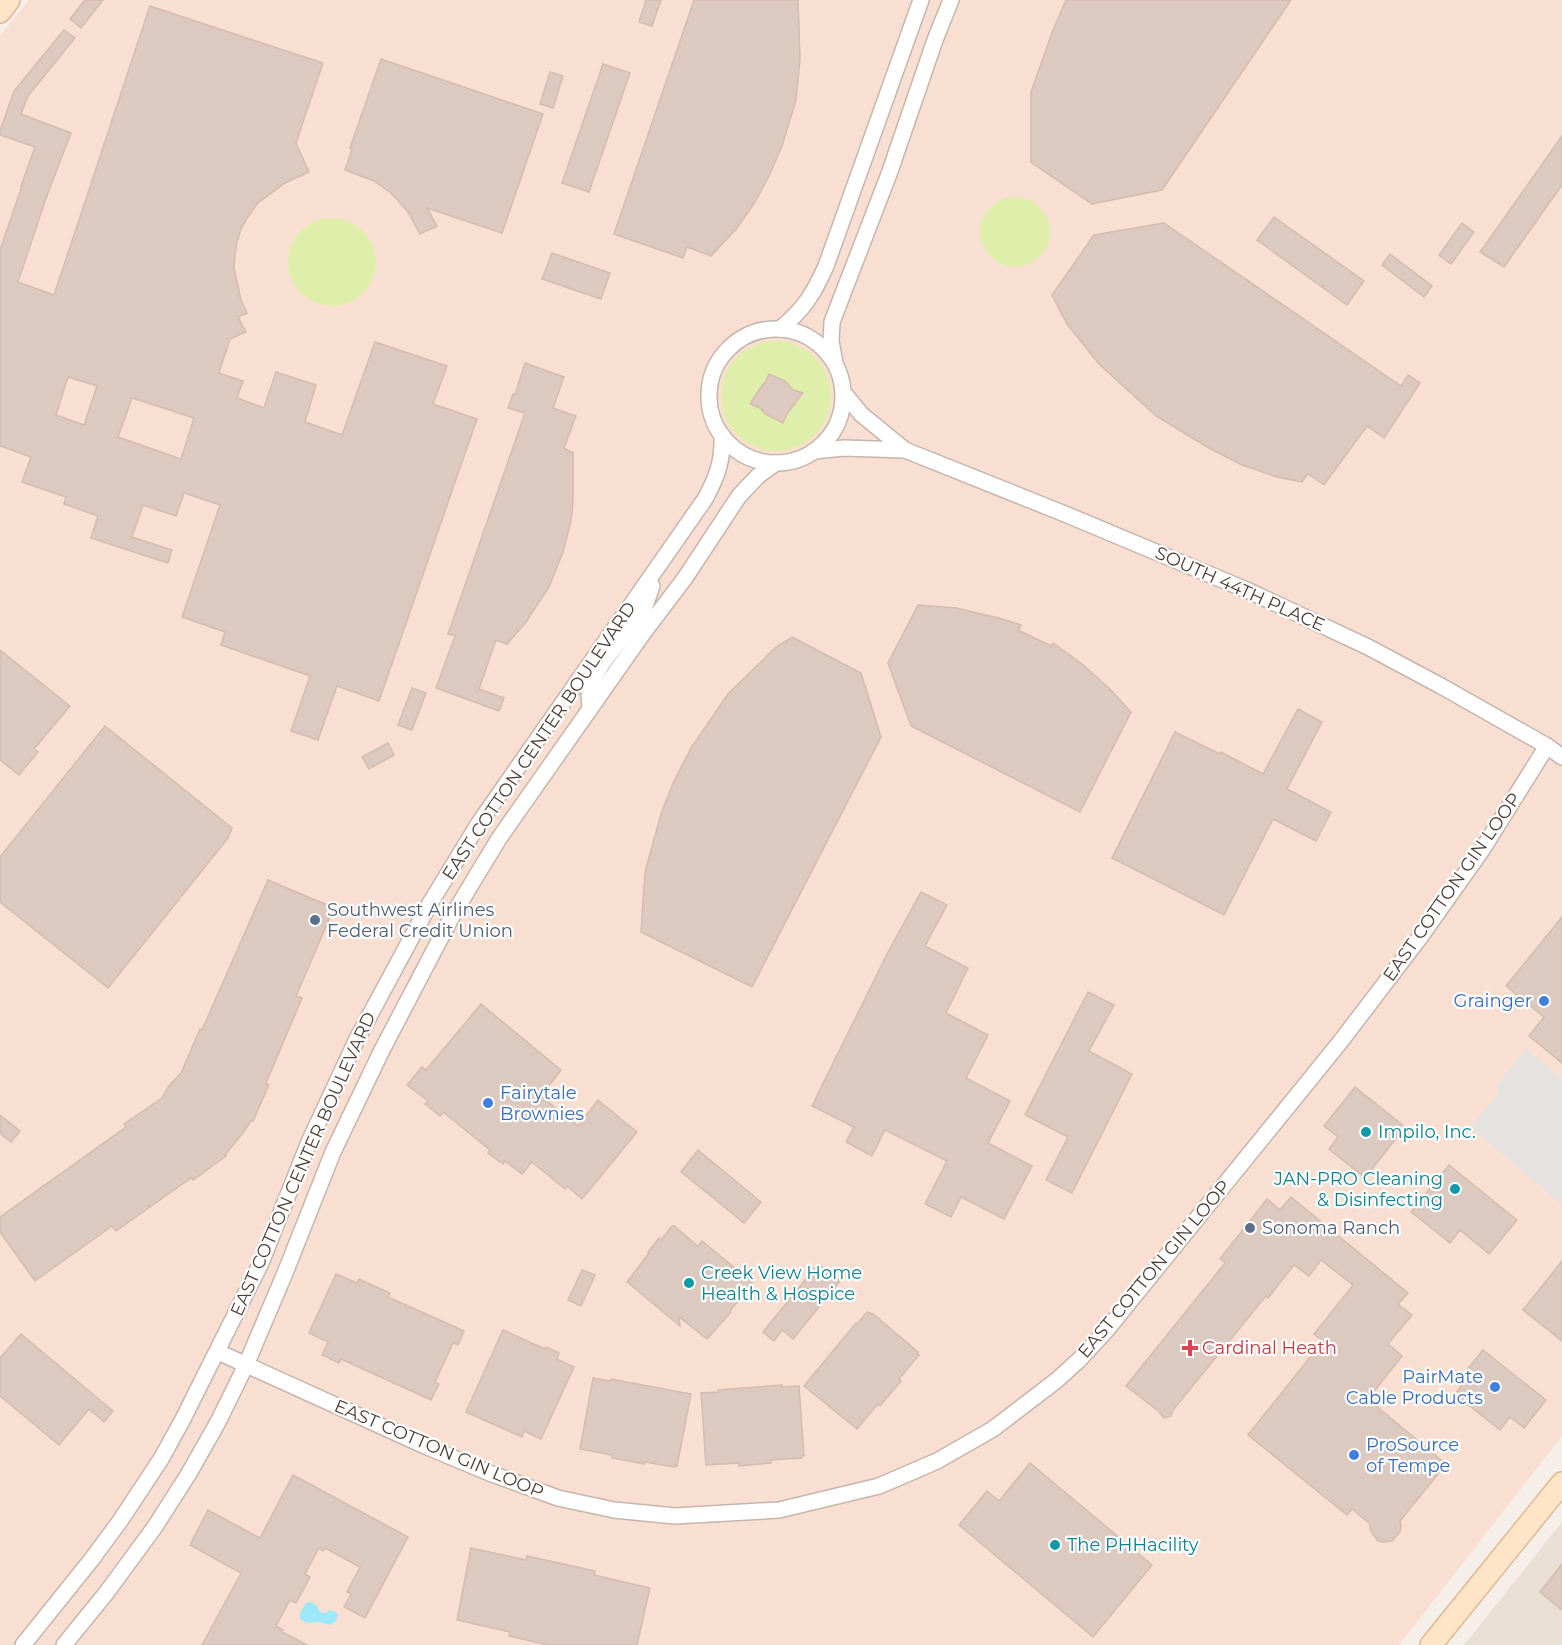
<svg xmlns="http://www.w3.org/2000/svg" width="1562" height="1645" font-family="Montserrat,sans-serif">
  <rect width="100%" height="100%" fill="#f6eee8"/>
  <polygon fill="#eadfd5" points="1562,1522 1562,1645 1464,1645"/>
  <polygon fill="#f9dfd1" points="29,0 1562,0 1562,1436 1399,1645 0,1645 0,36"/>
  <g fill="#e0eeac">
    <circle cx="1015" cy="232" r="35"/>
    <circle cx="332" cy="262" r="44"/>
    <circle cx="776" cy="396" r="55"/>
  </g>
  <polygon fill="#e6e2e0" points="1526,1049 1562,1078 1562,1205 1470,1127 1500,1092 1495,1087"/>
  <path fill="#9ee9f9" d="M311 1602 317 1606 320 1612 326 1613 329 1610 334 1611 338 1615 336 1621 330 1625C326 1624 321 1622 317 1622 309 1623 307 1624 300 1619V1613L306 1603Z"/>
  <g fill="#dcc9bf" stroke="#d4bcae" stroke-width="1.5" fill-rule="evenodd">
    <polygon points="85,0 103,0 81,28 70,19"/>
    <polygon points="646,0 661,0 652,26 639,22"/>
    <polygon points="694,0 798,0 800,59 796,100 782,146 769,176 755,202 737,228 711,256 687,247 683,258 614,234"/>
    <polygon points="1066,0 1291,0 1162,190 1092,204 1031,162 1031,92 1053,30"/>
    <path d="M150 6 323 63 296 143 309 172 285 183 258 203 249 215 241 229 237 242 235 255 234 268 241 300 247 313 238 317 246 332 230 339 219 373 243 381 237 398 264 408 276 372 316 385 305 422 342 435 375 342 447 366 433 404 477 419 379 701 337 686 318 740 291 731 310 676 221 645 225 632 182 617 220 505 184 493 176 516 143 505 132 537 172 550 168 563 91 538 98 516 64 504 66 497 22 482 31 457 0 446V250L22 186H21L35 147 0 135V131L14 91 64 30 75 38 28 96 21 114 71 133 45 201 18 282 54 295ZM68 377 97 386 84 425 56 415ZM132 398 194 418 181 459 118 437Z"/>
    <polygon points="381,59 543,114 502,233 427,208 437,226 420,234 408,212 391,193 374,181 345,170 352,149 350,148"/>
    <polygon points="603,64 630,73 589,192 562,183"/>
    <polygon points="550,72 563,76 553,108 540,104"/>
    <polygon points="1562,136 1562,185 1504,267 1480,252"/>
    <polygon points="1274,217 1364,281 1347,305 1257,240"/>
    <polygon points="1164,223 1401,386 1408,375 1420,383 1384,438 1367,426 1324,485 1308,474 1302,482 1277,477 1242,465 1209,448 1156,416 1099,364 1067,324 1052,295 1094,235"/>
    <polygon points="1462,223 1474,232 1451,264 1439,255"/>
    <polygon points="552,253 610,273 601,299 542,279"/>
    <polygon points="1390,254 1432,286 1424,297 1382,265"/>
    <polygon points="525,363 564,377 553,408 576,416 564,448 573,453 573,501 571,521 563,552 549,587 526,622 507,644 496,640 479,689 504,698 499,711 436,688 455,636 448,634 525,413 508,408 513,394 515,395"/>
    <polygon points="769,374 785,381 793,390 803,393 787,414 783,423 765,414 760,408 750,404 761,387 766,381"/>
    <polygon points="918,605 956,608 999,618 1021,625 1018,630 1051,646 1053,643 1081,663 1111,690 1131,712 1080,812 911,726 888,663"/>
    <polygon points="792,637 861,673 881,737 752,987 641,932 645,872 661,814 673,783 691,748 728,694 776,647"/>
    <polygon points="0,650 70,706 34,749 38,752 19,775 0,760"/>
    <polygon points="412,688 426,693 412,730 398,725"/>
    <polygon points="1298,709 1322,722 1287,789 1331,812 1316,841 1273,819 1224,915 1112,858 1175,732 1220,754 1221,752 1263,774"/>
    <polygon points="105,726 232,828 228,838 108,988 0,902 0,857"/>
    <polygon points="388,743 394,755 369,769 362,757"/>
    <polygon points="268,880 334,908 296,996 302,998 266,1083 269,1085 253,1121 251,1121 242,1134 225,1155 226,1156 193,1180 191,1178 116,1231 112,1226 35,1281 0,1232 0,1217 126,1127 124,1124 162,1098 168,1087 181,1073 200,1029 202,1030"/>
    <polygon points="921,892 947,905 925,946 968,968 946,1013 988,1035 966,1078 1010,1101 988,1143 1032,1166 1004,1219 961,1197 951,1217 925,1204 947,1161 885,1130 872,1156 846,1142 854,1127 812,1106 887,954"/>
    <polygon points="1562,917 1562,1063 1529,1036 1544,1017 1506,986"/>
    <polygon points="1088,992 1114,1005 1089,1051 1132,1074 1072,1193 1046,1180 1068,1137 1025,1115"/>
    <polygon points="481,1004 561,1070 541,1096 578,1126 598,1100 637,1132 582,1199 567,1186 565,1189 532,1162 522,1174 505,1161 503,1164 488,1153 490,1150 443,1112 440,1116 425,1104 428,1101 407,1085 422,1067 426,1070"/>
    <polygon points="1355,1087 1405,1127 1365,1178 1329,1149 1338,1137 1324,1126"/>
    <polygon points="0,1115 20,1131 11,1142 0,1133"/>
    <polygon points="698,1150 761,1202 744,1223 681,1172"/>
    <polygon points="1449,1165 1517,1220 1489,1254 1460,1230 1450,1243 1411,1212"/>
    <polygon points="1291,1197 1408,1293 1398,1304 1412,1315 1388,1344 1402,1356 1368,1399 1446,1464 1400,1521 1401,1525 1400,1532 1392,1541 1383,1542 1378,1541 1370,1530 1370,1524 1352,1509 1347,1515 1248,1435 1323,1341 1314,1334 1353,1285 1321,1260 1309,1276 1294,1265 1268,1298 1266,1296 1173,1410 1171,1416 1164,1418 1158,1411 1126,1386 1225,1263 1220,1259 1267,1199 1280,1210"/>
    <polygon points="672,1226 674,1226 698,1246 702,1241 752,1282 752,1284 730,1311 731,1312 707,1339 679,1317 680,1326 627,1282 649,1253 648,1252 659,1238 661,1240"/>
    <polygon points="1562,1261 1562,1341 1523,1310"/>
    <polygon points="818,1264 840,1281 793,1339 782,1330 774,1341 763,1332"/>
    <polygon points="582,1270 595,1275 581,1306 568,1300"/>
    <polygon points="336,1274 357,1283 359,1279 390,1293 388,1297 464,1331 458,1345 453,1343 435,1382 439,1384 431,1400 341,1359 339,1363 322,1355 328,1342 309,1333"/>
    <polygon points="867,1312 873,1314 918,1352 917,1354 919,1355 899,1379 901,1381 880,1406 878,1404 857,1429 804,1386 856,1323 857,1324"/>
    <polygon points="503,1330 545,1349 546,1347 559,1353 557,1359 574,1367 541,1439 524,1431 522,1437 466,1412"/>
    <polygon points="21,1334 113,1411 104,1422 89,1409 59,1445 0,1396 0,1358"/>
    <polygon points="1483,1350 1546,1400 1524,1428 1510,1417 1500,1430 1455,1394 1465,1381 1461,1377"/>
    <polygon points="593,1378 610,1381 611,1379 691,1394 677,1466 675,1465 675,1467 645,1462 644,1464 612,1458 612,1455 580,1449"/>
    <polygon points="782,1385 782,1387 799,1386 804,1456 802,1456 802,1458 771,1460 771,1463 739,1466 739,1463 706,1465 701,1393 718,1392 718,1390"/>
    <polygon points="1030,1463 1152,1565 1093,1637 959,1525 987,1491 999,1501"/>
    <polygon points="293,1475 408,1537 365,1618 344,1607 351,1594 347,1592 360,1567 325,1548 323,1551 319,1548 305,1574 310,1577 296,1603 290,1600 276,1626 283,1630 282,1632 307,1645 202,1645 241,1573 190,1545 208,1510 260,1538"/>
    <polygon points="471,1548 526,1560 527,1556 595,1571 594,1575 650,1588 637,1645 548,1645 509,1636 510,1632 457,1620"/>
    <polygon points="1562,1564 1562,1610 1540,1592"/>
  </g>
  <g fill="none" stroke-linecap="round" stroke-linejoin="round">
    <g stroke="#c5b6ac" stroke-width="18">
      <g id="street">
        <path d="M780 329C804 309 813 295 826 266L921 0"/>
        <circle cx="776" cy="396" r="67"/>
        <polyline points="835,363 831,341 832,322 889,174 935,40 951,0"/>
        <polyline points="843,392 861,414 905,450 1065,514 1249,591 1368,647 1441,686 1547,746 1562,757"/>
        <polyline points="814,451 844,448 905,450"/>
        <polyline points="590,708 589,691 594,678 602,664 644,609 652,586"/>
        <polyline points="218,1352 425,1446 492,1474 558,1498 614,1510 675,1516 779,1510 879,1486 937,1461 993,1429 1057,1380 1079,1360 1105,1332 1341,1041 1421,936 1482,850 1547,746"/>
        <path d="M23 1645 92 1559 120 1521 161 1459 183 1419 261 1263 309 1142 357 1039 429 905 479 823 705 499C717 477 723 461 722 435"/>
        <polyline points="64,1645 107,1592 154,1528 188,1475 218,1422 246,1365 285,1273 333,1152 382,1050 450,920 475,878 500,837 644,632 685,578 739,496 758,476 776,463"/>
      </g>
    </g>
    <g stroke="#deb994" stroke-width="24">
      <g id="secondary">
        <polyline points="0,12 9,0"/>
        <polyline points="1431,1645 1562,1483"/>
      </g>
    </g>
    <use href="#street" stroke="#fff" stroke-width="15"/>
    <use href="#secondary" stroke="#ffe5c8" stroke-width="21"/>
  </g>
  <g fill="#5c6f8a" stroke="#fff" stroke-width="2">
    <circle cx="315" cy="920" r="6"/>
    <circle cx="1250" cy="1228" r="6"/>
  </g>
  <g fill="#3f7fe0" stroke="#fff" stroke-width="2">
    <circle cx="1544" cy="1001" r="6"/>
    <circle cx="488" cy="1103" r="6"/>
    <circle cx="1495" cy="1387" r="6"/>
    <circle cx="1354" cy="1455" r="6"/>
  </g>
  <g fill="#0f9aa8" stroke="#fff" stroke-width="2">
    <circle cx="1366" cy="1132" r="6"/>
    <circle cx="1455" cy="1189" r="6"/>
    <circle cx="689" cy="1283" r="6"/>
    <circle cx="1055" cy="1545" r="6"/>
  </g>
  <path fill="#e0444e" stroke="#fff" stroke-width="2" d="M1187 1339h6v6h6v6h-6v6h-6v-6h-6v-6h6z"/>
  <g text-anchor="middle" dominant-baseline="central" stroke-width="4.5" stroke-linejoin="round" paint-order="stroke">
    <g font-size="18" fill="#4a3d35" stroke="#fff">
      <text transform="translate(1240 589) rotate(24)">SOUTH 44TH PLACE</text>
      <text transform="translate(539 741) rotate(-56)">EAST COTTON CENTER BOULEVARD</text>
      <text transform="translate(1452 887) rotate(-55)">EAST COTTON GIN LOOP</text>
      <text transform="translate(303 1164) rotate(-66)">EAST COTTON CENTER BOULEVARD</text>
      <text transform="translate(1154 1269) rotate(-50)">EAST COTTON GIN LOOP</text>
      <text transform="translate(439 1449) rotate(23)">EAST COTTON GIN LOOP</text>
    </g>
    <g font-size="18" fill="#4e5e75" stroke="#fff" text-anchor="start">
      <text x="327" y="910">Southwest Airlines<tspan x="327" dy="21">Federal Credit Union</tspan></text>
      <text x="1262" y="1228">Sonoma Ranch</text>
    </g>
    <g font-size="18" fill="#366cbe" stroke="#fff" text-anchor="end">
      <text x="1532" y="1001">Grainger</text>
      <text x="500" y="1093" text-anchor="start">Fairytale<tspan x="500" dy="21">Brownies</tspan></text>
      <text x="1483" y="1377">PairMate<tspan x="1483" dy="21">Cable Products</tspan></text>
      <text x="1366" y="1445" text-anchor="start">ProSource<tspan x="1366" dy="21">of Tempe</tspan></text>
    </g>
    <g font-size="18" fill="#0d838f" stroke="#fff" text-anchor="start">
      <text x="1378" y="1132">Impilo, Inc.</text>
      <text x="1443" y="1179" text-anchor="end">JAN-PRO Cleaning<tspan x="1443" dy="21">&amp; Disinfecting</tspan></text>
      <text x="701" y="1273">Creek View Home<tspan x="701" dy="21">Health &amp; Hospice</tspan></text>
      <text x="1067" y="1545">The PHHacility</text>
    </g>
    <g font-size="18" fill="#be3a42" stroke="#fff" text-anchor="start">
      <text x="1202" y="1348">Cardinal Heath</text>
    </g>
  </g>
</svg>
